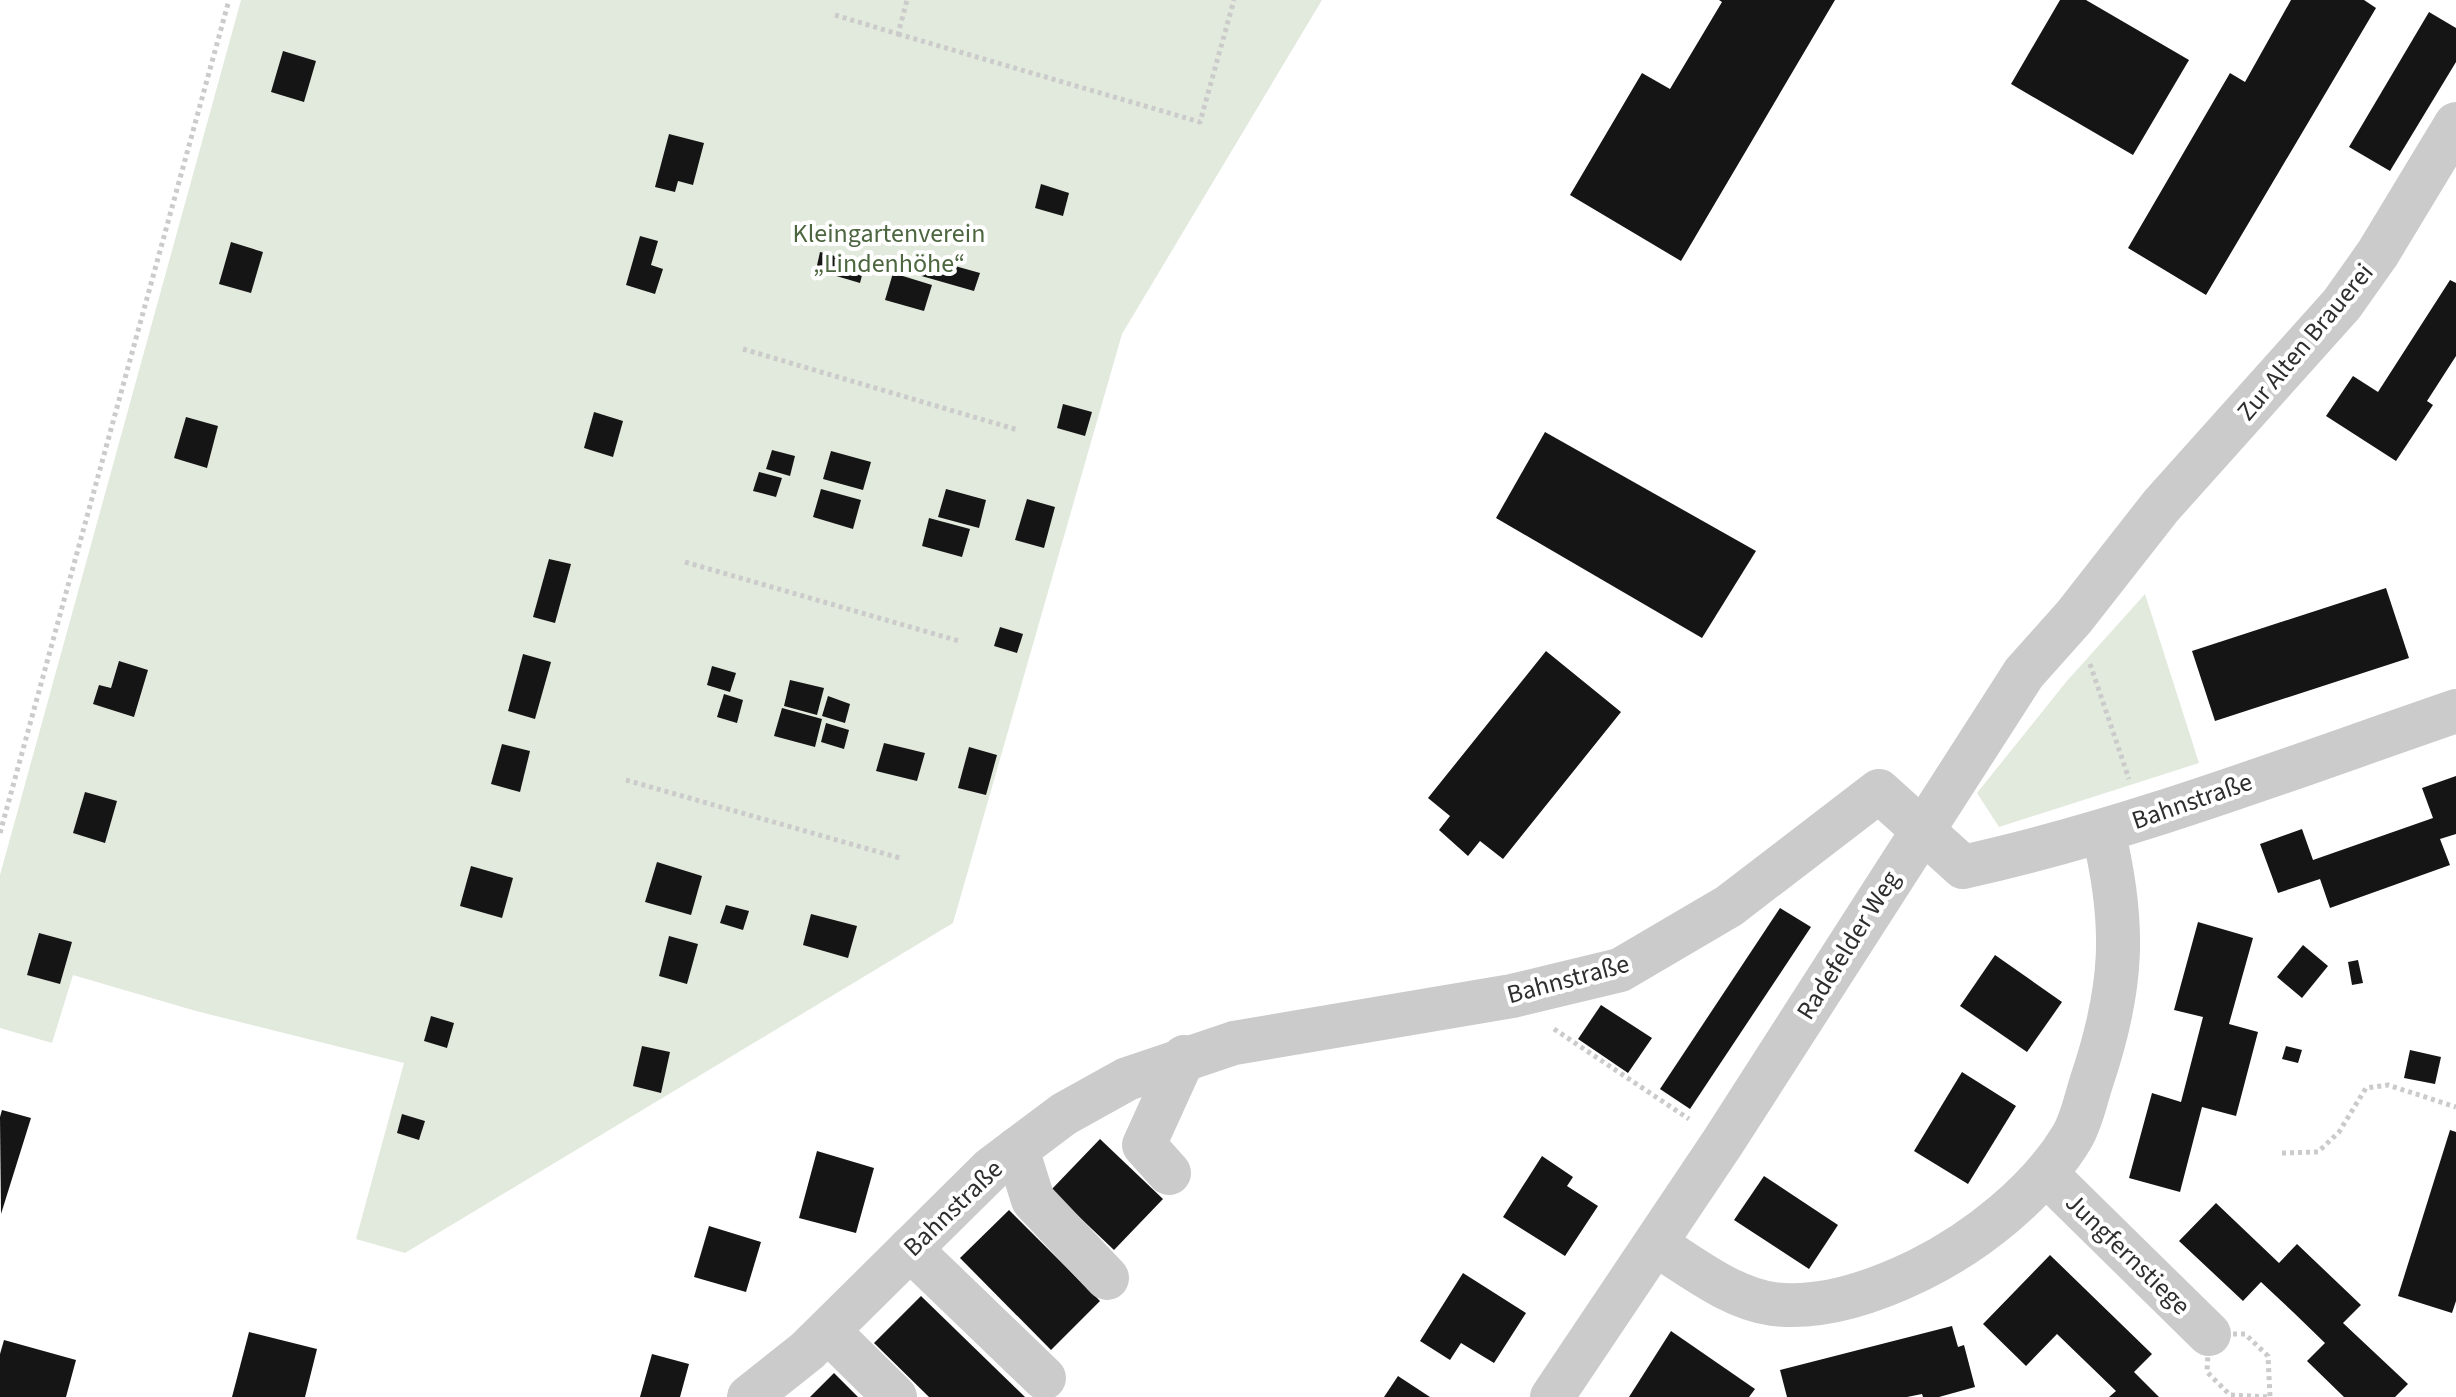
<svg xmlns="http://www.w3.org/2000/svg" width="2456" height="1397" font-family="'Source Sans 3',sans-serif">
  <rect width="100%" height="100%" fill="#fff"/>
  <g fill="#e2eadd">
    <polygon points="241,0 1322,0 1122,334 953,923 405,1253 356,1239 404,1063 196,1011 73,975 52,1043 0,1028 0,875"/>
    <polygon points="2145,594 2199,763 1999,827 1977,793 2066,682"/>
  </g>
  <g fill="#151515">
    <polygon points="1719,0 1835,0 1681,261 1570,195 1642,73 1670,89 1722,2"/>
    <polygon points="2060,0 2086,0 2189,60 2133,155 2011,84"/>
    <polygon points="2291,0 2364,0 2376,8 2206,295 2128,248 2230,73 2245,82"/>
    <polygon points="2429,12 2456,28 2456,62 2390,171 2349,147"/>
    <polygon points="283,51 316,61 304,102 271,92"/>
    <polygon points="669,134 704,143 693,185 678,181 675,192 655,187"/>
    <polygon points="1041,184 1069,193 1063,216 1035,208"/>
    <polygon points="640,236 658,241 651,265 663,269 655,294 626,285"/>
    <polygon points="231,242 263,252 251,293 219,284"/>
    <polygon points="820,252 865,264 860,283 816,270"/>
    <polygon points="923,257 980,273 974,291 918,275"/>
    <polygon points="893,273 932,285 924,311 885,300"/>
    <polygon points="2450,280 2456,283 2456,356 2427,401 2433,405 2396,461 2326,416 2353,376 2378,392"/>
    <polygon points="1063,404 1092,412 1085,436 1057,428"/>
    <polygon points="594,412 623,421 613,457 584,448"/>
    <polygon points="186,417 218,426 207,468 174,458"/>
    <polygon points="1545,432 1756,551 1702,638 1496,518"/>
    <polygon points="772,450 795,456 790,476 766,469"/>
    <polygon points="831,451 871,462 863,490 823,479"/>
    <polygon points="759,472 782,478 776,497 753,491"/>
    <polygon points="821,489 861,500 853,529 813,517"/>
    <polygon points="946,489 986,500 979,528 938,517"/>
    <polygon points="1027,499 1055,507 1044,548 1015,540"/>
    <polygon points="929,518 970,529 962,557 922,546"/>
    <polygon points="549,559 571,564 555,623 533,617"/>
    <polygon points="2386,588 2409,658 2215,721 2192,651"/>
    <polygon points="1000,627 1023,634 1017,653 994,646"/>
    <polygon points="1546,651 1621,712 1503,859 1480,841 1468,856 1439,830 1450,816 1428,798"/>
    <polygon points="523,654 551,662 535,719 508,711"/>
    <polygon points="119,661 148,670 134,717 93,704 99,685 111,688"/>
    <polygon points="712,666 736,673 730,692 707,685"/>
    <polygon points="790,680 824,688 817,715 784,706"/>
    <polygon points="724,694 743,700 737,723 717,717"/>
    <polygon points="828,696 850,704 845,723 822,716"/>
    <polygon points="782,708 822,719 815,747 774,736"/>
    <polygon points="826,723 849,730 844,749 821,742"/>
    <polygon points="884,743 925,753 917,781 876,771"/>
    <polygon points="502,744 530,751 520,792 491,784"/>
    <polygon points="969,747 997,755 986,795 958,788"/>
    <polygon points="2456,776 2456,834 2440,839 2450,865 2330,908 2320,879 2278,893 2260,844 2302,829 2313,860 2433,818 2422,788"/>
    <polygon points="85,792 117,801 105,843 73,833"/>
    <polygon points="657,862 702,876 691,915 645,902"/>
    <polygon points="471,866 513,878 502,918 460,906"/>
    <polygon points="726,905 749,911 743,930 720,923"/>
    <polygon points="1780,908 1811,927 1690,1109 1660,1089"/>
    <polygon points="811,914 857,926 848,958 803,945"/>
    <polygon points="2198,922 2253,938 2229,1024 2258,1032 2236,1116 2202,1107 2180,1192 2129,1178 2152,1093 2181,1102 2203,1017 2174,1010"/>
    <polygon points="39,933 72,942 60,984 27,975"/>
    <polygon points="669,936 698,944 687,984 659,976"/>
    <polygon points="2303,945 2328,966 2302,998 2277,977"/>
    <polygon points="1995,955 2062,1002 2027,1052 1960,1006"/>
    <polygon points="2358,960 2363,983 2352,985 2348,962"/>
    <polygon points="1601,1005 1652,1038 1628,1073 1578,1039"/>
    <polygon points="431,1016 454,1023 447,1048 424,1041"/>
    <polygon points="642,1046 670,1052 661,1093 633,1086"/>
    <polygon points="2286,1046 2302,1050 2298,1063 2282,1059"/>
    <polygon points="2410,1050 2441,1057 2435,1084 2404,1078"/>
    <polygon points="1962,1072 2016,1106 1968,1184 1914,1151"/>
    <polygon points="2,1110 31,1118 1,1214 0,1117"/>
    <polygon points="402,1114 425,1121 419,1140 397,1133"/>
    <polygon points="2450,1130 2456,1132 2456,1301 2452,1313 2398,1296"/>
    <polygon points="1100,1139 1163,1199 1114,1250 1051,1190"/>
    <polygon points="817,1151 874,1168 856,1233 799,1218"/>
    <polygon points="1542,1156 1573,1177 1567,1186 1598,1206 1565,1256 1503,1217"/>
    <polygon points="1764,1176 1838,1225 1809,1269 1734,1220"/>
    <polygon points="2216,1203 2279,1263 2297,1244 2361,1305 2343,1323 2408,1384 2395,1397 2344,1397 2307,1361 2325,1343 2293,1312 2261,1282 2243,1301 2179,1241"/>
    <polygon points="1009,1210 1100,1301 1051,1350 960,1258"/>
    <polygon points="709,1226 761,1242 746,1292 694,1277"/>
    <polygon points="2050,1255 2152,1354 2134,1372 2159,1397 2109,1397 2116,1391 2057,1334 2026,1366 1983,1324"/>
    <polygon points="1463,1273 1526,1313 1494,1363 1461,1343 1450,1360 1420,1341"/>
    <polygon points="921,1296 1025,1397 929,1397 874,1343"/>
    <polygon points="1952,1326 1958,1347 1964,1345 1975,1387 1939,1397 1923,1397 1922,1394 1907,1397 1787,1397 1780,1370"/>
    <polygon points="1671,1331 1755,1389 1749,1397 1629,1397"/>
    <polygon points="249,1332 317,1349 305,1397 232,1397"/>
    <polygon points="4,1340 76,1360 66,1397 0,1397 0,1354"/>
    <polygon points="652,1354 689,1364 680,1397 640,1397"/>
    <polygon points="834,1373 858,1397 810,1397"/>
    <polygon points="1398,1376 1430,1397 1384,1397"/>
  </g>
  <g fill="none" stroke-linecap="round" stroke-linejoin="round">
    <g stroke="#cbcbcb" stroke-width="5" stroke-dasharray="4 4" stroke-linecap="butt">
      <polyline points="835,15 898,34 907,0"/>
      <polyline points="898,34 1200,122 1234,0"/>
      <polyline points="743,349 1018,430"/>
      <polyline points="685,562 959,641"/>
      <polyline points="2090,664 2129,779"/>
      <polyline points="626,780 900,858"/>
      <polyline points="0,833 229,0"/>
      <polyline points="1554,1029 1689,1119"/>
      <polyline points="2282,1153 2318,1152 2339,1132 2366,1088 2388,1085 2456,1107"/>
      <polygon points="2209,1334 2245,1334 2268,1356 2270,1397 2230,1395 2207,1372"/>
    </g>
    <g stroke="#cbcbcb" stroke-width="44">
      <polyline points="1017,1149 1033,1200 1107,1278"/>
      <polyline points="1169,1173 1144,1145 1184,1057"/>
      <polyline points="2046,1174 2209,1334"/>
      <path d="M1655 1244C1691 1266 1730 1298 1773 1304 1822 1310 1876 1291 1919 1270 1976 1242 2039 1192 2072 1137 2082 1120 2086 1098 2092 1080 2123 988 2126 925 2103 831"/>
      <polyline points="910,1249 1044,1378"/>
      <polyline points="828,1331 895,1397"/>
      <path d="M749 1397 807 1351 992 1168 1064 1114 1127 1079 1234 1043 1512 996 1620 970 1729 906 1879 791 1963 867C2131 830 2293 767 2456 711"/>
      <polyline points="1552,1397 1723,1142 2024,673 2074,617 2161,506 2342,304 2378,253 2456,124"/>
    </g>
  </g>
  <g text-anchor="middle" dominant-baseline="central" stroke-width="8" stroke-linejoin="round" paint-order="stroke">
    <g font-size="26" fill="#4c663f" stroke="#fff">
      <text x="889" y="233">Kleingartenverein<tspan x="889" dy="30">„Lindenhöhe“</tspan></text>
    </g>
    <g font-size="26" fill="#2e2e2e" stroke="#fff">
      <text transform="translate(2305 342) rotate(-50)">Zur Alten Brauerei</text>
      <text transform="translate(2192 801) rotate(-19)">Bahnstraße</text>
      <text transform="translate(1848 945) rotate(-58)">Radefelder Weg</text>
      <text transform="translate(1568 979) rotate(-15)">Bahnstraße</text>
      <text transform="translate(953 1208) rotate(-44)">Bahnstraße</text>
      <text transform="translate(2128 1254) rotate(44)">Jungfernstiege</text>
    </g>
  </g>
</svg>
